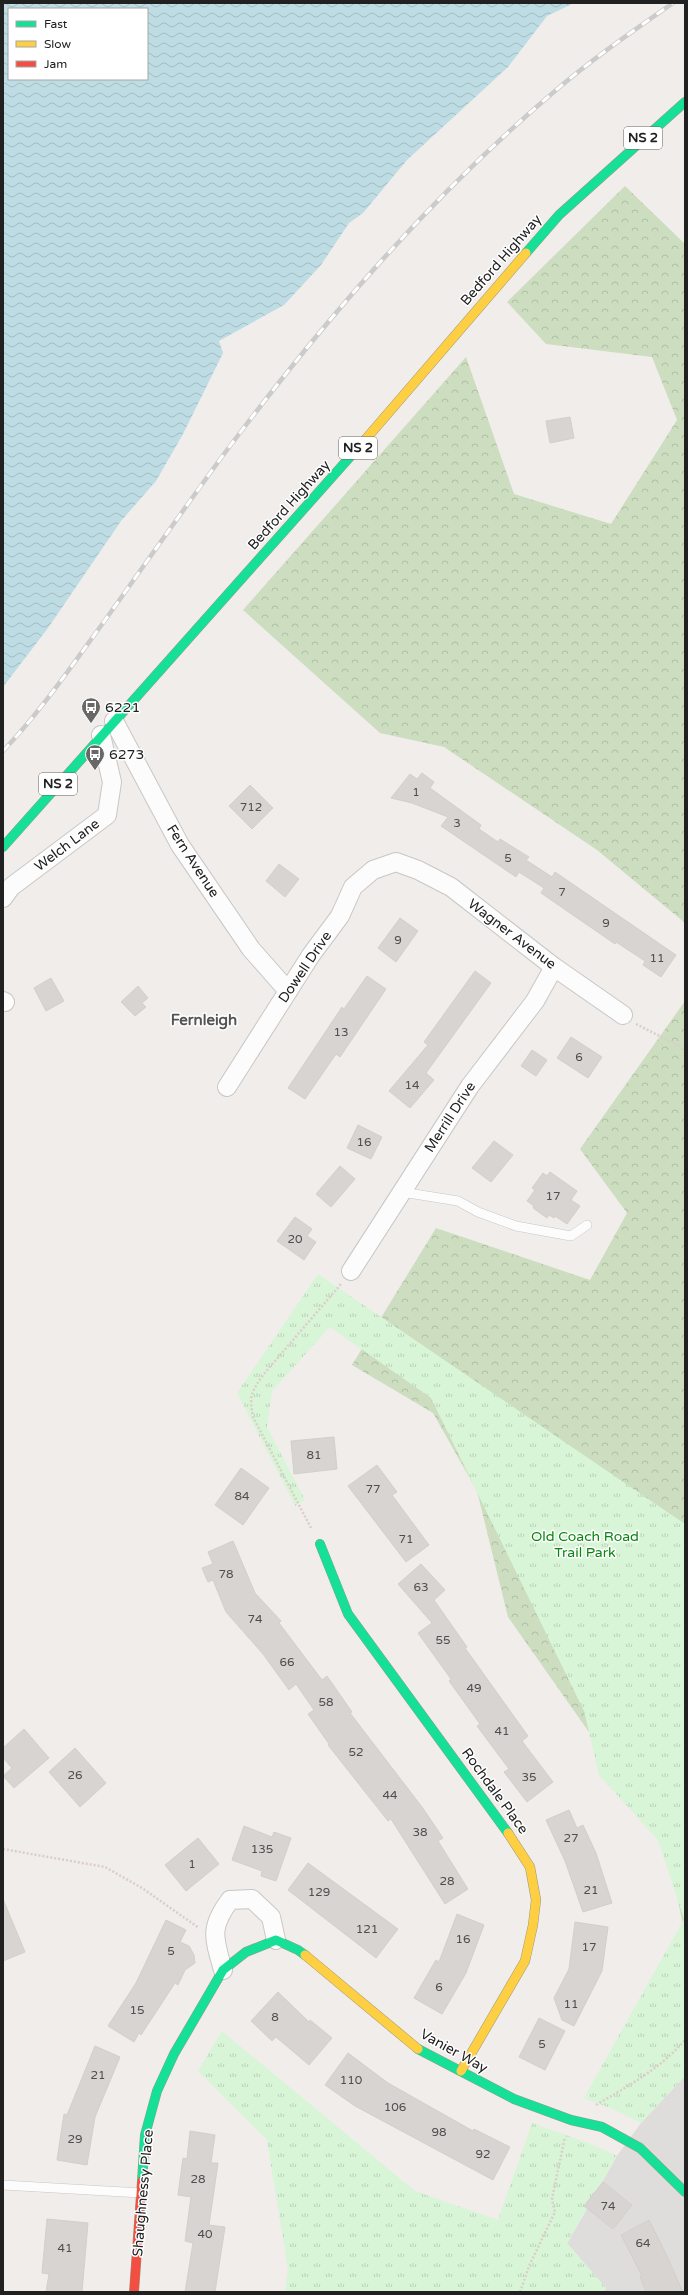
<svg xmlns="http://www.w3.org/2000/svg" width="688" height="2295" font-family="'Varela Round',sans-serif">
  <defs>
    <pattern id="forest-crowns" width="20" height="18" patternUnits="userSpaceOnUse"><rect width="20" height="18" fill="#ccdebf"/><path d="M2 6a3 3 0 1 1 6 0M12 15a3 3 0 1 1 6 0" fill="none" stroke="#afbea4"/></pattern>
    <pattern id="park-tufts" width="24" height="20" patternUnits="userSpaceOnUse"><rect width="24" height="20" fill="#d9f5d7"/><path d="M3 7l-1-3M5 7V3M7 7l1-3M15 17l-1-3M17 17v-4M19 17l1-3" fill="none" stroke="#bad2b8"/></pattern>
    <pattern id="water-waves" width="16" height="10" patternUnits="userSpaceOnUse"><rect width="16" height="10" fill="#bedce3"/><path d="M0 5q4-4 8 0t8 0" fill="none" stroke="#a3bcc2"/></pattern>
  </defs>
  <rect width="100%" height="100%" fill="#f0edea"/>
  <polygon fill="#dfdddb" points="685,2076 685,2292 604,2292 606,2288 567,2244 617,2156 641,2123"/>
  <g fill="url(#forest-crowns)">
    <polygon points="625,186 685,244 685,923 597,850 444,747 380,733 243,610 466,357 514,494 611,524 677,420 652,357 546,344 507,302"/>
    <polygon points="685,1001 685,1936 667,1843 508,1617 477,1491 433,1413 352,1365 436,1228 590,1280 627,1213 580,1149"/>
  </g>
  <g fill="url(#park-tufts)">
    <polygon points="318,1274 685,1524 685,2076 641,2123 615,2110 584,2098 684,1919 658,1840 599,1775 584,1711 431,1398 330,1327 272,1391 267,1427 305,1500 295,1506 237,1393"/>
    <polygon points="222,2031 415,2191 498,2220 532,2123 591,2144 617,2156 567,2243 606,2288 604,2292 285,2292 288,2270 267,2140 198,2071"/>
  </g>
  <path fill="url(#water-waves)" fill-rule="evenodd" d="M3 3H574L547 16 508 67 407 160 363 213 349 223 321 265 284 305 219 341 223 353 183 434 156 481 121 521 48 628 3 687ZM9 9H147V79H9Z"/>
  <g fill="#d7d4d1" stroke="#d3cfcb">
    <polygon points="570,417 574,438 550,443 546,421"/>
    <polygon points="422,773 434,782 430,788 481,825 479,829 498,842 500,839 529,857 526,860 552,877 555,872 676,955 661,977 643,965 645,961 616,942 615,944 541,893 544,888 519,872 516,877 441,826 448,817 412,803 391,798 410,774 417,779"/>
    <polygon points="250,785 273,808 252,829 229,806"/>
    <polygon points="279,864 299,879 285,897 266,881"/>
    <polygon points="400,918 418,931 396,962 378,948"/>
    <polygon points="475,971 491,983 426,1073 434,1080 410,1108 389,1091 428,1045 424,1042"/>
    <polygon points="367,976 386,989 340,1057 336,1054 305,1099 288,1088 342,1007 344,1009"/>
    <polygon points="51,978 64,1001 46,1011 34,988"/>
    <polygon points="138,986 148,998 142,1003 146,1007 135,1016 121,1002"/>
    <polygon points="571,1037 602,1057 588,1078 557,1058"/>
    <polygon points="532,1050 547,1060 536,1076 521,1066"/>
    <polygon points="358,1125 382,1137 371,1159 347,1148"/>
    <polygon points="494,1141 513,1155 491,1182 472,1168"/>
    <polygon points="340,1166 355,1179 331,1207 316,1194"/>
    <polygon points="550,1172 577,1191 571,1200 580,1206 567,1224 555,1216 554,1218 549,1215 547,1218 533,1208 534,1206 527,1201 535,1190 532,1188 543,1173 547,1176"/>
    <polygon points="295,1217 312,1229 307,1236 316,1242 304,1260 277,1241"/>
    <polygon points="334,1437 337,1469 294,1474 291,1441"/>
    <polygon points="377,1465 397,1492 392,1495 429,1545 406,1562 348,1486"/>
    <polygon points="241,1468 269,1488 243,1525 215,1505"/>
    <polygon points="233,1541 255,1593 281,1621 279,1623 322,1680 327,1676 352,1712 350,1713 422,1807 443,1838 438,1841 468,1889 445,1904 391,1819 388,1821 328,1745 329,1744 308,1714 314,1710 296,1684 289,1690 263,1654 226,1612 213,1580 208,1582 202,1568 213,1564 208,1552"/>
    <polygon points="421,1564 445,1590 434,1600 467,1647 465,1648 528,1736 522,1741 553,1782 527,1802 504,1772 509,1769 477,1726 480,1724 449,1681 451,1679 418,1633 432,1623 398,1584"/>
    <polygon points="24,1729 49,1758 14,1788 3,1776 12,1768 3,1758 3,1748"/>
    <polygon points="75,1748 106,1783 80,1807 49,1772"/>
    <polygon points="569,1810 577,1828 583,1825 596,1853 612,1903 583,1912 565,1861 546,1820"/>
    <polygon points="244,1826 272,1837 274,1832 291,1838 276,1881 261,1876 262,1871 232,1860"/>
    <polygon points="198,1838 219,1864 186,1891 165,1865"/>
    <polygon points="308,1863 398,1929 376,1958 288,1890"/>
    <polygon points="3,1899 25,1952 3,1961"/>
    <polygon points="457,1914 484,1925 466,1973 442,2014 414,1998 436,1960 439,1962"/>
    <polygon points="166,1920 186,1930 180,1942 189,1946 194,1955 195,1963 185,1970 178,1985 175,1983 141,2035 139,2033 134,2042 108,2026 136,1983"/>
    <polygon points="575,1922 608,1927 602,1971 574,2026 562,2020 554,1998 569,1969"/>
    <polygon points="278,1992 309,2022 310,2020 332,2038 309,2065 276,2037 272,2041 251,2021"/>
    <polygon points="539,2018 565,2031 545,2070 519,2057"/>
    <polygon points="95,2046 120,2057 95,2117 87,2165 57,2160 64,2114 67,2115"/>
    <polygon points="348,2053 388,2083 473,2131 474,2129 510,2147 493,2180 355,2106 325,2085"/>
    <polygon points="190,2131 215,2135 211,2163 218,2163 209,2225 225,2227 215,2292 185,2292 193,2243 185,2241 191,2197 178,2195 183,2158 187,2159"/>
    <polygon points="603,2182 632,2205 613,2229 584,2206"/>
    <polygon points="47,2219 88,2223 82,2292 46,2292 49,2274 42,2273"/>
    <polygon points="649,2220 666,2254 683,2292 646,2292 640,2277 642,2276 621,2235"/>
  </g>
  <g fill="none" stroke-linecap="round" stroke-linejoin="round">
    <g stroke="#c8c7c6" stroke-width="10">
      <g id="lane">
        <polyline points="402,1192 458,1201 478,1212 516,1226 571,1236 587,1225"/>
        <polyline points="3,2185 141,2193"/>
      </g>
    </g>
    <g stroke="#c8c7c6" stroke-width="20">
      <g id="street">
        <polyline points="114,721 180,845 251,949 288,991"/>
        <polyline points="3,898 11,887 107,815 112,782 101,735"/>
        <polyline points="3,1001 5,1002"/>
        <polyline points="227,1087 311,955 340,916 353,887 373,870 396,862 418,870 451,887 554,967 623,1015"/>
        <polyline points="351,1271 470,1086 535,1001 554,967"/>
        <path d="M223 1970C214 1938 209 1928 230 1900L252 1899 271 1917 276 1940"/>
      </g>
    </g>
    <g stroke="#9a9a81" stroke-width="10">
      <g id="fast">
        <polyline points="526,253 559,215 685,102"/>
        <polyline points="3,847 365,440"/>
        <polyline points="320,1544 348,1614 508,1833"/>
        <polyline points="418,2049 514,2099 571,2120 602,2127 640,2148 685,2192"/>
        <polyline points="142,2181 145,2135 157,2091 174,2054 223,1970 246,1952 276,1940 298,1950 305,1955"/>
      </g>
    </g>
    <g stroke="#9a9a81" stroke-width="10">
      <g id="slow">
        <polyline points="365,440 526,253"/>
        <polyline points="305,1955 418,2049"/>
        <polyline points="461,2071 525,1961 533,1925 536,1900 530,1867 508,1833"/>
      </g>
    </g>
    <g stroke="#9a9a81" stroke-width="10">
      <polyline id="jam" points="134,2292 142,2181"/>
    </g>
    <g stroke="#dccdcc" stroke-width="2.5" stroke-dasharray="2 2" stroke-linecap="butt">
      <polyline points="636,1024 685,1049"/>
      <path d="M311 1528 253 1417C249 1397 251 1392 263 1375L341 1284"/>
      <polyline points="3,1849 105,1867 142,1888 199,1928"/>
      <path d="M596 2105C628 2086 660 2069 685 2040"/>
      <polyline points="520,2292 530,2264 555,2212 552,2200 554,2189 565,2137"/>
    </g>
    <use href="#lane" stroke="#fdfcfc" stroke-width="9"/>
    <use href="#street" stroke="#fdfcfc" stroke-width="18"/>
    <use href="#fast" stroke="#16e098" stroke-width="9"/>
    <use href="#slow" stroke="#ffcf43" stroke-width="9"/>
    <use href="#jam" stroke="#f24e42" stroke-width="9"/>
    <g stroke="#cbcbcb" stroke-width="4.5">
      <path id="rail" d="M3 751C40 712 71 667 103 623 143 567 183 510 224 454 322 323 430 197 555 91 592 59 633 31 673 3"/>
    </g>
    <use href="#rail" stroke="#fff" stroke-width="3" stroke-dasharray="9" stroke-linecap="butt"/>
  </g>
  <defs>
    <g id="bus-pin" transform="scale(1)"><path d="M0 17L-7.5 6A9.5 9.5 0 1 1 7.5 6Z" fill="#696867" stroke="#fff"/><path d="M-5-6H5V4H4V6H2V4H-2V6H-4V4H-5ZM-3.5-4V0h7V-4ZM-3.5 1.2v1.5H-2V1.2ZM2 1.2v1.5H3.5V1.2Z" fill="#fff"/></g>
  </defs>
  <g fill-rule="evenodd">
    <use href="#bus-pin" x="91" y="707"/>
    <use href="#bus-pin" x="95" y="754"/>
  </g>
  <g text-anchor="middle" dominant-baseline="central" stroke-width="3" stroke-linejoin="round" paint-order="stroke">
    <g font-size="12" fill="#4e4e4d">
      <text x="416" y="792">1</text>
      <text x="251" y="807">712</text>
      <text x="457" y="823">3</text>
      <text x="508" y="858">5</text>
      <text x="562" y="892">7</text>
      <text x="606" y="923">9</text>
      <text x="398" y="940">9</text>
      <text x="657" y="958">11</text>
      <text x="341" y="1032">13</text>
      <text x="579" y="1057">6</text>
      <text x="412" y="1085">14</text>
      <text x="364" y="1142">16</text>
      <text x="553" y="1196">17</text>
      <text x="295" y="1239">20</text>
      <text x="314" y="1455">81</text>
      <text x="373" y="1489">77</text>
      <text x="242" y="1496">84</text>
      <text x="406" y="1539">71</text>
      <text x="226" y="1574">78</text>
      <text x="421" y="1587">63</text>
      <text x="255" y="1619">74</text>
      <text x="443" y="1640">55</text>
      <text x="287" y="1662">66</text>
      <text x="474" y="1688">49</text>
      <text x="326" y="1702">58</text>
      <text x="502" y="1731">41</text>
      <text x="356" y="1752">52</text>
      <text x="75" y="1775">26</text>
      <text x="529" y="1777">35</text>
      <text x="390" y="1795">44</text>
      <text x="420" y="1832">38</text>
      <text x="571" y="1838">27</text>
      <text x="262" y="1849">135</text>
      <text x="192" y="1864">1</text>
      <text x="447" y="1881">28</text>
      <text x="591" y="1890">21</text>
      <text x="319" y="1892">129</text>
      <text x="367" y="1929">121</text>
      <text x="463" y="1939">16</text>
      <text x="589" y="1947">17</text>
      <text x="171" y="1951">5</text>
      <text x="439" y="1987">6</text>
      <text x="571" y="2004">11</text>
      <text x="137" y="2010">15</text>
      <text x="275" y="2017">8</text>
      <text x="542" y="2044">5</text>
      <text x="98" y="2075">21</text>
      <text x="351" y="2080">110</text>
      <text x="395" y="2107">106</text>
      <text x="439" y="2132">98</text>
      <text x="75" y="2139">29</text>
      <text x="483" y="2154">92</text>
      <text x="198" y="2179">28</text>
      <text x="608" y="2206">74</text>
      <text x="205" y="2234">40</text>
      <text x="643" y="2243">64</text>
      <text x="65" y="2248">41</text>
    </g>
    <g fill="#fff" stroke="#646464" stroke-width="1">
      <rect x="624" y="127" width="38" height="22" rx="3"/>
      <rect x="339" y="437" width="38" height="22" rx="3"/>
      <rect x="39" y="773" width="38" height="22" rx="3"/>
    </g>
    <g font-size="13" font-weight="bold" fill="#212121">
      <text x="643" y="138">NS 2</text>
      <text x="358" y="448">NS 2</text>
      <text x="58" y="784">NS 2</text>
    </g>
    <g font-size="14" fill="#212121" stroke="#fff">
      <text transform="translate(501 260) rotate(-49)">Bedford Highway</text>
      <text transform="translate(289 505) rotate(-48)">Bedford Highway</text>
      <text transform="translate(67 845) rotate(-37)">Welch Lane</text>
      <text transform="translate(193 861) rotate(57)">Fern Avenue</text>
      <text transform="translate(512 934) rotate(37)">Wagner Avenue</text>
      <text transform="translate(305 967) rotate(-56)">Dowell Drive</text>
      <text transform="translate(450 1117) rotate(-57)">Merrill Drive</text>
      <text transform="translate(495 1791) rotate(54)">Rochdale Place</text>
      <text transform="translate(454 2051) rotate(29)">Vanier Way</text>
      <text transform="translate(143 2193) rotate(-85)">Shaughnessy Place</text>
    </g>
    <g font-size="14" fill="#212121" stroke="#fff" text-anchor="start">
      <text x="105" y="707">6221</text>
      <text x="109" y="754">6273</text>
    </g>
    <g font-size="14" fill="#0a850f" stroke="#fff">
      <text x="585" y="1536">Old Coach Road<tspan x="585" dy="16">Trail Park</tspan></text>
    </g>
    <g font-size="15" font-weight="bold" fill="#545454" stroke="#fff">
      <text x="204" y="1020">Fernleigh</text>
    </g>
  </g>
  <rect width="688" height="2295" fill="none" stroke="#212121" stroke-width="8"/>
  <rect x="8" y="8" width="140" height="72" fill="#ffffff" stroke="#a6a6a6"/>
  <rect x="16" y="21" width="20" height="6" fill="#16e098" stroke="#a6a6a6"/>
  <text x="44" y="28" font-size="12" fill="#212121">Fast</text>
  <rect x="16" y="41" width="20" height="6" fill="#ffcf43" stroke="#a6a6a6"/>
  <text x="44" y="48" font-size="12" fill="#212121">Slow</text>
  <rect x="16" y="61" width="20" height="6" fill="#f24e42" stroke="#a6a6a6"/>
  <text x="44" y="68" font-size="12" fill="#212121">Jam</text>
</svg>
